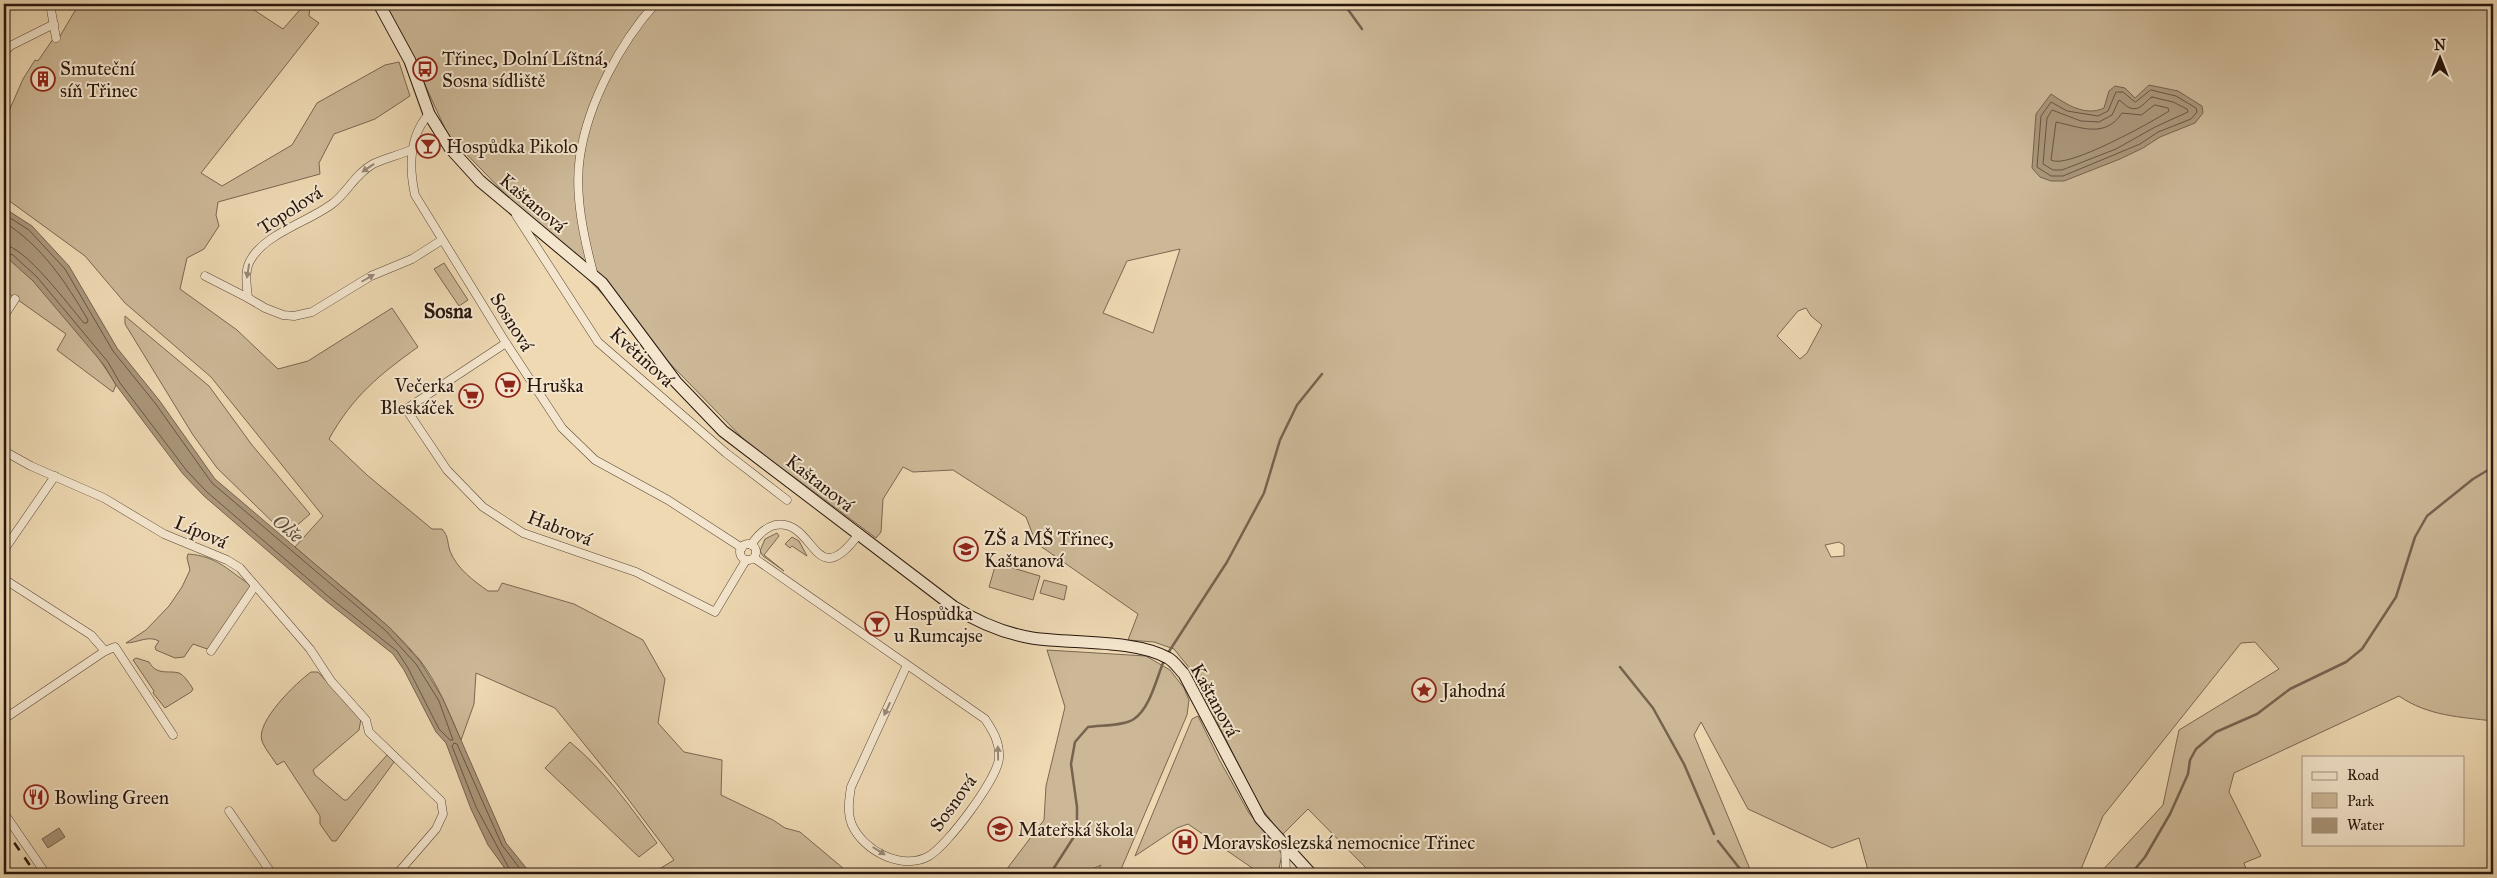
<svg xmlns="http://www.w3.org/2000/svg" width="2497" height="878" font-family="'IM FELL Great Primer',serif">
  <rect width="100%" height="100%" fill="#eed9b3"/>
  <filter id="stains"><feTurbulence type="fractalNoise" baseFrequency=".004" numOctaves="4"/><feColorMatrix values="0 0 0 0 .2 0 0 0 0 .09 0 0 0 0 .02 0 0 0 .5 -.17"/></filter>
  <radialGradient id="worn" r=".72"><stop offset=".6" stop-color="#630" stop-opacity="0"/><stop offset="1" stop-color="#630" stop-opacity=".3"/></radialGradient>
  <g fill="#ccb897" stroke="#7a6652" fill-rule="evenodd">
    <path d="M79 4H240L254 10 283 29 305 4H310L309 16 319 23 201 173 222 186 292 145 317 103 385 65 399 62 410 96 375 119 334 134 319 163 320 174 218 202 216 215 219 226 204 249 187 258 180 289 237 330 278 369 308 361 392 308 418 347C379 375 353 396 329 439L367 475 432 529H442C449 537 447 542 450 551 457 569 474 581 488 591H498L502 583 574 604 643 640 665 679 658 723 684 752 722 760 721 795 773 820 785 828 800 832 850 874H651L674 860 619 787 555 708 476 673 474 704 461 740C449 713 438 683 419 659 383 616 336 584 295 547L323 516 211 377 125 303 85 256 4 197V109L9 111 23 79 35 60 38 61 53 39 60 36Z"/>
    <path d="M383 4H2493V721C2460 717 2428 716 2399 696L2234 773 2229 792 2261 856 2244 863 2246 869 2242 874H2099L2163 805 2179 730 2279 669 2255 642 2241 643 2103 816 2079 874H1869L1859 838 1832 848 1748 809 1701 722 1694 735 1752 874H1372L1308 809 1282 835 1259 805 1191 670 1174 649 1154 642 1128 640 1138 614 1036 543 1026 517 953 470 913 472 903 467 883 499 881 532 876 538 794 477 755 451 448 135 413 59ZM1180 249 1153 333 1103 313 1127 261ZM1806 308 1811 316 1822 325 1807 353 1800 359 1777 336 1798 311ZM1839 542 1844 545V556L1831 557 1825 545Z"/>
    <path d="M4 255C39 278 94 348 116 385L113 392 57 350 66 334 4 290Z"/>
    <polygon points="444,263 468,300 459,306 434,269"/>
    <polygon points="125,316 209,386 252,445 310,514 286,535 217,468 193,435 125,324"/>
    <polygon points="777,533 779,536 764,555 784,571 763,556 760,551 765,539"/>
    <polygon points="792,537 799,541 807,556 792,546 790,548 785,544"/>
    <path d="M188 554C219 556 230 573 254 587L210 650 193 644 184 657 175 658 156 650 155 647 159 641C148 635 137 643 126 643L146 630 169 606 182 587 190 570 187 558Z"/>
    <polygon points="996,563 1040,576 1033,600 989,587"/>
    <polygon points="1044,580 1067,586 1064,600 1040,593"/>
    <polygon points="1047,650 1146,656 1170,670 1184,688 1189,700 1187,715 1119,874 1100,874 1097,871 1101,865 1082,874 1003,874 1044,820 1046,786 1065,707"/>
    <path d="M136 658 149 662C157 676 168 670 179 673 184 675 190 684 193 689L191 692 165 708 153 693 154 691 133 660Z"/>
    <path d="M311 672H318L361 719 359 730 313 770 315 775 344 800H347L387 755 394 762 336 841H332L320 824V816L284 761 277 765C272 757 265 749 262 741 255 722 297 682 311 672Z"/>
    <polygon points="1198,716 1220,761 1249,813 1282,854 1278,874 1261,874 1188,824 1177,828 1135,856 1192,719"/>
    <path d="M570 742C605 771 630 806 657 843L639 857 545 768Z"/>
  </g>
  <g fill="#aa967a" stroke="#76624e">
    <path d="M2149 85 2178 91 2202 106 2203 113 2195 123 2160 137 2143 148 2120 159 2064 181H2051L2040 177 2032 168 2036 114 2051 94C2066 104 2085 117 2104 108L2109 91 2115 86 2125 88 2135 98Z"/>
    <polygon points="4,208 32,226 69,266 117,348 159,400 215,479 389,627 420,661 443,699 506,843 531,874 509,874 488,845 471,809 446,743 436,732 404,670 393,654 326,601 204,496 183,474 116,385 104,365 33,281 4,255"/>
    <polygon points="59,828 65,837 48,848 42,839"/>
  </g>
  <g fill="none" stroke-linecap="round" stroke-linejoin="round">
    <g stroke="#685643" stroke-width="1">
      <polygon points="2151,90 2176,96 2196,108 2197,112 2191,119 2158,132 2140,144 2063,176 2051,176 2037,167 2041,116 2051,102 2067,111 2098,116 2108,111 2116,92 2123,92 2135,102"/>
      <path d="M2152 97 2173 102 2187 109 2188 112 2155 127 2116 149 2062 170H2053L2043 164 2047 118 2052 110 2081 121 2099 122 2112 115 2119 100C2123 102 2125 106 2130 108 2140 112 2145 101 2152 97Z"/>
      <path d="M2155 105 2168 108 2169 111C2152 122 2066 170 2051 160L2056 122C2080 127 2105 139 2122 113L2141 115Z"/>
      <polyline points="4,214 29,230 65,269 113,351 155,403 212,483 385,630 416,664 439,701 453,740 450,740 439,729 408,668 397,651 329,597 207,492 187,471 120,383 108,362 37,277 13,255 4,252"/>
      <path d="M4 222C42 246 65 281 88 320L87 323H84C69 306 25 246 4 245"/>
      <polyline points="512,874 476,807 452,746 454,743 457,744 502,845 524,874"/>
    </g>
    <g stroke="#76624e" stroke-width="2.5">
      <polyline points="1344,4 1362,29"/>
      <polyline points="1168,653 1227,562 1264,493 1280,440 1297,405 1322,374"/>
      <polyline points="1620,667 1653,708 1684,764 1714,834"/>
      <polyline points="1718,841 1744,874"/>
      <path d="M1050 874 1077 832V807L1071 764 1075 742 1088 727C1101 725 1124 726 1134 719 1150 708 1156 680 1163 663"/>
      <polyline points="2131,874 2145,857 2170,814 2188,774 2190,760 2196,749 2216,732 2257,714 2290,689 2346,662 2362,649 2396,597 2415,537 2427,516 2473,479 2493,467"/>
    </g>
    <g stroke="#594636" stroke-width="9">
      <g id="street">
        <polyline points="50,4 56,38"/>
        <polyline points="4,53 10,46 54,24"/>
        <path d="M429 114C409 136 409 168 415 195L506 343 562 428 595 460 668 500 742 548"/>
        <path d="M413 149C400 155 385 158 373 164 355 174 347 193 332 204 308 222 264 234 250 261 244 272 247 286 248 298L265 308 283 315 294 316 312 312 371 276 412 259 442 240"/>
        <polyline points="516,215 598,342 726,453 787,500"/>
        <polyline points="205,276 248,298"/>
        <path d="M594 276C584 239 574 194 580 156 588 103 620 43 655 4"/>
        <polyline points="4,316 15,299"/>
        <polyline points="506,343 406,409 447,470 483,507 523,533 636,572 715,612 746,560"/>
        <polyline points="4,451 31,466 104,498 164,534 227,560 240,568 310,649 331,681 366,720 369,732 441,801 443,814 436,829 397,874"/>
        <circle cx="748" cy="552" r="8"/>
        <path d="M751 545C757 536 764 528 775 525 816 518 813 595 858 535"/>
        <polyline points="4,550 55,476"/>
        <path d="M754 558 985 719C993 731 1000 742 999 758 998 778 947 846 929 856 902 871 864 851 852 825 847 813 849 799 851 787L907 665"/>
        <polyline points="4,579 91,635 105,651"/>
        <polyline points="211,651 255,586"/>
        <polyline points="4,719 105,651 115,647 173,735"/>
        <polyline points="229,811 272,874"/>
        <polyline points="4,813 46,874"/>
        <polyline points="1285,846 1286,874"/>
      </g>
    </g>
    <g stroke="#27150c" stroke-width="13">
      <path id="secondary" d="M379 4 410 61 429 114 450 148 480 181 602 283 676 382 723 431 954 607C979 623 1003 633 1032 638 1071 644 1134 639 1168 658 1174 661 1179 669 1184 674L1260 818 1311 874"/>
    </g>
    <use href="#street" stroke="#f4e6ce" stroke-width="8"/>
    <use href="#secondary" stroke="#f4e6ce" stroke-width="11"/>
    <polyline stroke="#27150c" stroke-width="2.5" stroke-dasharray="9 9" stroke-linecap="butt" points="4,828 36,874"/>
  </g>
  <defs><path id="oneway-solid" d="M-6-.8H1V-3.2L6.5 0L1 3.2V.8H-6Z" transform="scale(1.25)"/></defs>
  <g fill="#988877">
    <use href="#oneway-solid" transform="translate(368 168) rotate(146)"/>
    <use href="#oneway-solid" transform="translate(248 271) rotate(99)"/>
    <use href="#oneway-solid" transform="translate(368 278) rotate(-30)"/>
    <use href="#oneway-solid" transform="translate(887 709) rotate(115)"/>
    <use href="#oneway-solid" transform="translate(998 753) rotate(-91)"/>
    <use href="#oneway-solid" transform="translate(879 851) rotate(32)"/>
  </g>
  <defs>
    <g id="bus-ring" transform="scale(1.25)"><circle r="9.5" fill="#f4e6ce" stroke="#8f2418" stroke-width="1.5"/><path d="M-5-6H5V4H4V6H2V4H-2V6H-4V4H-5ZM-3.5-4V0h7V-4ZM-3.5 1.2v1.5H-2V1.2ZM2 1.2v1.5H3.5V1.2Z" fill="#8f2418"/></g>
    <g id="building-ring" transform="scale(1.25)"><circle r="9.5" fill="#f4e6ce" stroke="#8f2418" stroke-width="1.5"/><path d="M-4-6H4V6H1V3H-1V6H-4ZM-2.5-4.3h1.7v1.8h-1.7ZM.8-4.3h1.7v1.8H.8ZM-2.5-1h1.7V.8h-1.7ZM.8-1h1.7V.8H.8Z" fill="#8f2418"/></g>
    <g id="bar-ring" transform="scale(1.25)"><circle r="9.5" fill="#f4e6ce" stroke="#8f2418" stroke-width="1.5"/><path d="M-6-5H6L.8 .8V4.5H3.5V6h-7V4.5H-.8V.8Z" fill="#8f2418"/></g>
    <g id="supermarket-ring" transform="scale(1.25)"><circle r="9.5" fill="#f4e6ce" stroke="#8f2418" stroke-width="1.5"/><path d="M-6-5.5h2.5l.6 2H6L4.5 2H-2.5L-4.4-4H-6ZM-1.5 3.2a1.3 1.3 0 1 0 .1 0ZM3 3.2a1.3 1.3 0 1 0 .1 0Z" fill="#8f2418"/></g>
    <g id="school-ring" transform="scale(1.25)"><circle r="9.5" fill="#f4e6ce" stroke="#8f2418" stroke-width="1.5"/><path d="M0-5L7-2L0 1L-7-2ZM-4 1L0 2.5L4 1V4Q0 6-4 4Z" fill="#8f2418"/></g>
    <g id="sight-ring" transform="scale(1.25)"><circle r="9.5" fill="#f4e6ce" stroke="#8f2418" stroke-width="1.5"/><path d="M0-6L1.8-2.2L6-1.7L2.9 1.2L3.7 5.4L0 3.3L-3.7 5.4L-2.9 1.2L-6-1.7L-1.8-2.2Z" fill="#8f2418"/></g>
    <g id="restaurant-ring" transform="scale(1.25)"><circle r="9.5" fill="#f4e6ce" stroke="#8f2418" stroke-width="1.5"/><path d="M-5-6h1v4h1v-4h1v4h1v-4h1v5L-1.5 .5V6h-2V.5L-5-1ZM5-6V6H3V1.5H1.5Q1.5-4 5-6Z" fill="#8f2418"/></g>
    <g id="hospital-ring" transform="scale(1.25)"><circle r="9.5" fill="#f4e6ce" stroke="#8f2418" stroke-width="1.5"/><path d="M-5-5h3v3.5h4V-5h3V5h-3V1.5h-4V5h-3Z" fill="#8f2418"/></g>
  </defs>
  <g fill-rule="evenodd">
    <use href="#bus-ring" x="425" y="69"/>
    <use href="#building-ring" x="43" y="79"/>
    <use href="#bar-ring" x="428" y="146"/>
    <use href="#supermarket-ring" x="508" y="385"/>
    <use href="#supermarket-ring" x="471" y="396"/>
    <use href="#school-ring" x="966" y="549"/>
    <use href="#bar-ring" x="877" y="624"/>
    <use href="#sight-ring" x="1424" y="690"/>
    <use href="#restaurant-ring" x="36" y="797"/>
    <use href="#school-ring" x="1000" y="829"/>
    <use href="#hospital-ring" x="1185" y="842"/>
  </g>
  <g text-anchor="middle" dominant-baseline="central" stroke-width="4" stroke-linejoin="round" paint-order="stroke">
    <g font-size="19" fill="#27150c" stroke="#f4e6ce" text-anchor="start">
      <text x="442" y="58">Třinec, Dolní Líštná,<tspan x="442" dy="22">Sosna sídliště</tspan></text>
      <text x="60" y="68">Smuteční<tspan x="60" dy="22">síň Třinec</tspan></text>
      <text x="446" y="146">Hospůdka Pikolo</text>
      <text x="454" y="385" text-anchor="end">Večerka<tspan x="454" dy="22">Bleskáček</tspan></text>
      <text x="526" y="385">Hruška</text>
      <text x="984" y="538">ZŠ a MŠ Třinec,<tspan x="984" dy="22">Kaštanová</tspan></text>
      <text x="894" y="613">Hospůdka<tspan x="894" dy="22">u Rumcajse</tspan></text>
      <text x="1442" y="690">Jahodná</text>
      <text x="54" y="797">Bowling Green</text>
      <text x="1018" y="829">Mateřská škola</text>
      <text x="1202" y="842">Moravskoslezská nemocnice Třinec</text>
    </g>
    <g font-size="19" fill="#27150c" stroke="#f4e6ce">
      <text transform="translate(533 203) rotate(40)">Kaštanová</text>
      <text transform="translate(290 210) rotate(-33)">Topolová</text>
      <text transform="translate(512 322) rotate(58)">Sosnová</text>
      <text transform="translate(642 357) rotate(42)">Květinová</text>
      <text transform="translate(820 483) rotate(38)">Kaštanová</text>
      <text transform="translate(560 528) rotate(21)">Habrová</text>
      <text transform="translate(201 532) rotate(23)">Lípová</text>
      <text transform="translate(1215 700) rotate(61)">Kaštanová</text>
      <text transform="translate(953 803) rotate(-54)">Sosnová</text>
    </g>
    <g font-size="20" font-weight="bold" fill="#27150c" stroke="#f4e6ce">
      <text x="448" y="311">Sosna</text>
    </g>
    <g font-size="20" font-style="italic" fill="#5b4938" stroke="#f4e6ce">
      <text transform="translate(288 528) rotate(41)">Olše</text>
    </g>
  </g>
  <rect width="2497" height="878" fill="none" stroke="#eed9b3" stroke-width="20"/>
  <rect x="5" y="5" width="2487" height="868" fill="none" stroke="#27150c" stroke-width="2.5"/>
  <rect x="10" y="10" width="2477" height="858" fill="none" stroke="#27150c"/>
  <rect x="2302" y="756" width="162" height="90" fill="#f4e6ce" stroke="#a29280"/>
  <rect x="2312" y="772" width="25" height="8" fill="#f4e6ce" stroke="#a29280"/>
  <text x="2347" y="780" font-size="15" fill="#27150c">Road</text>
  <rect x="2312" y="793" width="25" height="15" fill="#ccb897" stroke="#a29280"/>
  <text x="2347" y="806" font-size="15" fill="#27150c">Park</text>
  <rect x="2312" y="818" width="25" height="15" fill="#aa967a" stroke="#a29280"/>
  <text x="2347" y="830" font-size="15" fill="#27150c">Water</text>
  <g transform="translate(2440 58)" stroke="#f4e6ce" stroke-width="4" paint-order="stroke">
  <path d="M0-4L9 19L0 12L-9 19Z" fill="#27150c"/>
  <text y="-8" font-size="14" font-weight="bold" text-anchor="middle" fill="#27150c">N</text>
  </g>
  <rect width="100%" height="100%" filter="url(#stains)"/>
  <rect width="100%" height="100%" fill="url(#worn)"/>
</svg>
